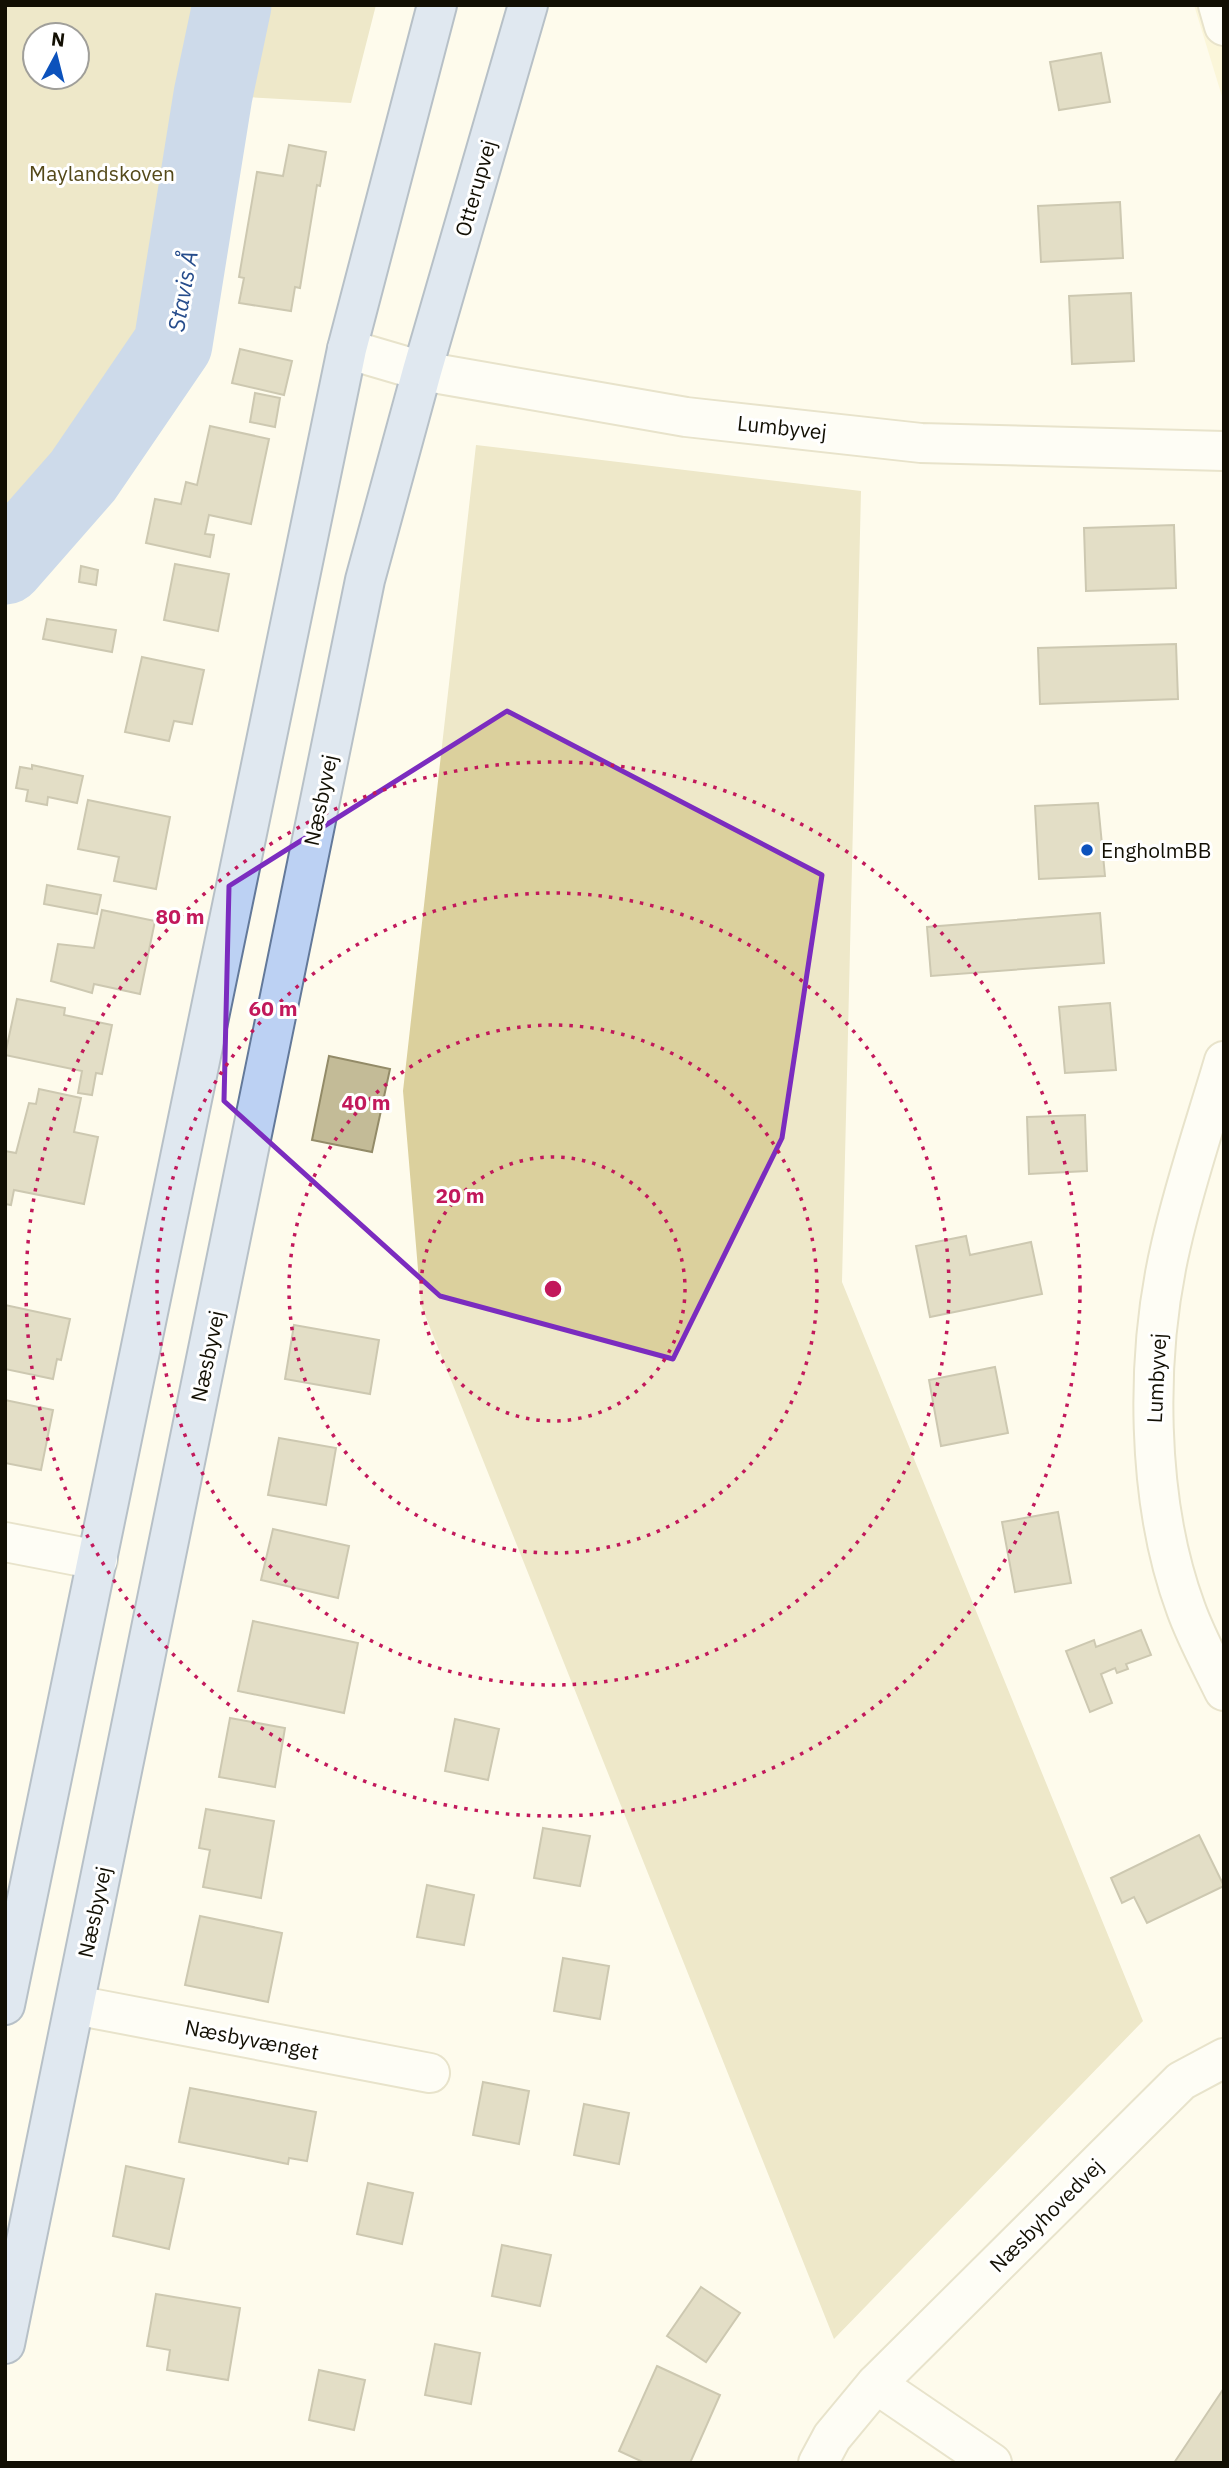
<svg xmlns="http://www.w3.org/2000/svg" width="1229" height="2468" font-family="'IBM Plex Sans',sans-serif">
  <rect width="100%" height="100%" fill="#fefbec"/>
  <polygon fill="#f9efc2" points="1194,5 1224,5 1224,103"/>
  <g fill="#dbd09d" fill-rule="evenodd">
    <path d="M5 5H376L351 103 213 95 173 344 83 476 5 565ZM35 35H77V77H35Z"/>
    <polygon points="476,445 861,491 842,1282 1143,2021 834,2339 421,1305 403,1091"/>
  </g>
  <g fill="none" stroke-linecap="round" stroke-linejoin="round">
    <polyline stroke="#92b2e6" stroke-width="79" points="5,565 83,476 173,344 213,95 232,5"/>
  </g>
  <g fill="#c3bb97" stroke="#938b68" stroke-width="2">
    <polygon points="1101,53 1110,102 1059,110 1050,62"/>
    <polygon points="289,145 326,152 320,186 317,185 300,288 295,287 291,311 239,303 244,278 239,277 257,172 283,176"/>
    <polygon points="1120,202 1123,258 1041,262 1038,206"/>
    <polygon points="1131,293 1134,361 1072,364 1069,296"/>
    <polygon points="240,349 292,361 284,395 232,383"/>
    <polygon points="255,393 280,398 275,427 250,422"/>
    <polygon points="210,426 269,439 251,524 209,515 205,534 214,535 210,557 146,543 155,499 181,504 186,482 197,485"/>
    <polygon points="1174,525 1176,588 1086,591 1084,528"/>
    <polygon points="175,564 229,574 218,631 164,620"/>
    <polygon points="81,566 98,570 96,585 79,582"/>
    <polygon points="47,619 116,630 112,652 43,639"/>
    <polygon points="1176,644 1178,699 1040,704 1038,648"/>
    <polygon points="142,657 204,670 192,724 174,721 169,741 125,732"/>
    <polygon points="32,765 83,776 77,803 48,797 47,805 26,801 28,790 16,788 20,767 32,769"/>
    <polygon points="88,800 170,817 156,889 114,881 119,857 78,849"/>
    <polygon points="1098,803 1105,876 1039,879 1035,806"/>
    <polygon points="47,885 101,895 97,914 44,904"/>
    <polygon points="102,910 155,921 140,994 94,984 92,993 51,981 58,944 94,948"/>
    <polygon points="1100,913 1104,963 931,976 927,927"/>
    <polygon points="17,999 65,1008 64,1015 112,1025 102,1074 96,1073 92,1095 78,1093 82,1071 5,1055"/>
    <polygon points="1110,1003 1116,1070 1065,1073 1059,1007"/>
    <polygon points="329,1056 390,1069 372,1152 312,1140"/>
    <polygon points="39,1089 81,1098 74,1132 98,1137 84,1204 14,1190 11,1205 5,1204 5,1151 16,1153 29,1103 36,1104"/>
    <polygon points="1085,1115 1087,1171 1029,1174 1027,1117"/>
    <polygon points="966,1236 970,1255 1031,1242 1042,1294 930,1317 916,1246"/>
    <polygon points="5,1305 70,1319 61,1360 57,1359 53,1379 5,1369"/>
    <polygon points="294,1325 379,1340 370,1394 285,1379"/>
    <polygon points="995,1367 1008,1433 941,1446 929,1380"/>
    <polygon points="5,1400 53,1410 41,1470 5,1463"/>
    <polygon points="279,1438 336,1448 326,1505 268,1495"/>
    <polygon points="1058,1512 1071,1583 1015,1592 1002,1522"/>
    <polygon points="273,1529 349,1546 338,1598 261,1580"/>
    <polygon points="253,1621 358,1643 344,1713 238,1691"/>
    <polygon points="1141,1630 1151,1655 1126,1664 1128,1669 1117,1673 1115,1668 1101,1674 1112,1703 1090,1712 1066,1651 1094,1640 1096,1647"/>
    <polygon points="230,1718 285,1728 275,1787 219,1777"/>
    <polygon points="455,1719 499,1729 488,1780 445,1771"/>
    <polygon points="206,1809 274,1821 261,1898 203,1887 210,1850 199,1848"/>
    <polygon points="543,1828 590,1836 580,1886 534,1878"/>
    <polygon points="1199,1835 1224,1886 1147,1923 1134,1897 1122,1903 1111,1878"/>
    <polygon points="427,1885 474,1895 464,1945 417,1937"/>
    <polygon points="200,1916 282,1933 268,2002 185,1985"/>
    <polygon points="563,1958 609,1966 600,2019 554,2011"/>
    <polygon points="483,2082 529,2091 519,2144 473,2135"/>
    <polygon points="190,2088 316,2112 307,2161 289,2158 288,2164 179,2142"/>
    <polygon points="584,2104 629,2113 619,2164 574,2155"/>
    <polygon points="126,2166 184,2179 169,2249 113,2236"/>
    <polygon points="368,2183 413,2193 402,2244 357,2234"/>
    <polygon points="502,2245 551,2255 540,2306 492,2296"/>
    <polygon points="701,2287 740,2313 706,2362 667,2336"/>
    <polygon points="156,2294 240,2308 228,2380 167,2370 170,2350 147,2346"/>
    <polygon points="435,2344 480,2353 471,2404 425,2395"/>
    <polygon points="657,2366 720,2395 690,2463 645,2463 619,2451"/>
    <polygon points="319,2370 365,2380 354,2430 309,2420"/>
    <polygon points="1224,2388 1224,2463 1174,2463"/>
  </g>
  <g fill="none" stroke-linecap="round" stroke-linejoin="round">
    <g stroke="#cec6a2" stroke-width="42">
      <g id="minor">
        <polyline points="1218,5 1224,26"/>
        <polyline points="347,349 422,371 686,417 921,443 1224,451"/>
        <path d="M1224 1061C1206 1122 1185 1183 1171 1245 1145 1356 1146 1501 1186 1609 1196 1637 1211 1664 1224 1691"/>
        <polyline points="5,1542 98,1560"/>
        <polyline points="75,2005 430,2073"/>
        <polyline points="876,2384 992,2463"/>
        <polyline points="818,2463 832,2437 876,2384 1181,2081 1224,2058"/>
      </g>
    </g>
    <g stroke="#63799a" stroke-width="42">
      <g id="major">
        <polyline points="5,2005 347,349 437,5"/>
        <polyline points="5,2344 365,580 422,371 528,5"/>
      </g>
    </g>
    <use href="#minor" stroke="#fff" stroke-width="38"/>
    <use href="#major" stroke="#bcd1f3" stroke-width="38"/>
  </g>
  <path d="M0 0H1229V2468H0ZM507 711 822 875 782 1138 673 1359 440 1296 224 1101 229 886Z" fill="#fefbec" fill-opacity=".55" fill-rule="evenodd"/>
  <path fill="none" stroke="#7b2cbf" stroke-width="5" stroke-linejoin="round" d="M507 711 822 875 782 1138 673 1359 440 1296 224 1101 229 886Z"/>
  <g fill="none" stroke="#c2185b" stroke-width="3.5" stroke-dasharray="3.5 7">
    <circle cx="553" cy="1289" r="132"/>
    <circle cx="553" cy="1289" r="264"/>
    <circle cx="553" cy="1289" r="396"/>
    <circle cx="553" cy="1289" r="527"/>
  </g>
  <circle fill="#0c52bc" stroke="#fff" stroke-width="2.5" cx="1087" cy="850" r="7"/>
  <g text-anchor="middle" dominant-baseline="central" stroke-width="6" stroke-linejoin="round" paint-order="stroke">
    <g font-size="21" fill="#544919" stroke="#fff">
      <text x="102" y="173">Maylandskoven</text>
    </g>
    <g font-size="21" fill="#120f03" stroke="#fff">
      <text transform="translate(475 188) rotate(-74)">Otterupvej</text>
      <text transform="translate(782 427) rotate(6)">Lumbyvej</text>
      <text transform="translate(320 800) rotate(-78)">Næsbyvej</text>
      <text transform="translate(207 1356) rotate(-78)">Næsbyvej</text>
      <text transform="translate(1156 1378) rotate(-87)">Lumbyvej</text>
      <text transform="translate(94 1912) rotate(-78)">Næsbyvej</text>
      <text transform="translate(252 2039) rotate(11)">Næsbyvænget</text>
      <text transform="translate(1046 2215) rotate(-45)">Næsbyhovedvej</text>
    </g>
    <g font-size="21" fill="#120f03" stroke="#fff" text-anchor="start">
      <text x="1101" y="850">EngholmBB</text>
    </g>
    <g font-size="23" font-style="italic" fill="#274d8c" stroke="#fff">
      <text transform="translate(182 291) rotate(-80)">Stavis Å</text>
    </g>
  </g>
  <circle cx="553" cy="1289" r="10" fill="#c2185b" stroke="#fff" stroke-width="3.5"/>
  <g font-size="21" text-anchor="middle" font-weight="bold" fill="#c2185b" stroke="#fff" stroke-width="6" stroke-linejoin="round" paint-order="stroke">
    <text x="180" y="924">80 m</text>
    <text x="273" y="1016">60 m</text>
    <text x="366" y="1110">40 m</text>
    <text x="460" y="1203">20 m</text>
  </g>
  <rect width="1229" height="2468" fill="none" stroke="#120f03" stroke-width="14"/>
  <g transform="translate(56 56) rotate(7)"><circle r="33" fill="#ffffff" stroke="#a09f9a" stroke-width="2"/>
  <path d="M0-5L12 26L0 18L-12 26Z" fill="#0c52bc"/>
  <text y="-10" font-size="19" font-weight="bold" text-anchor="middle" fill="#120f03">N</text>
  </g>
</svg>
